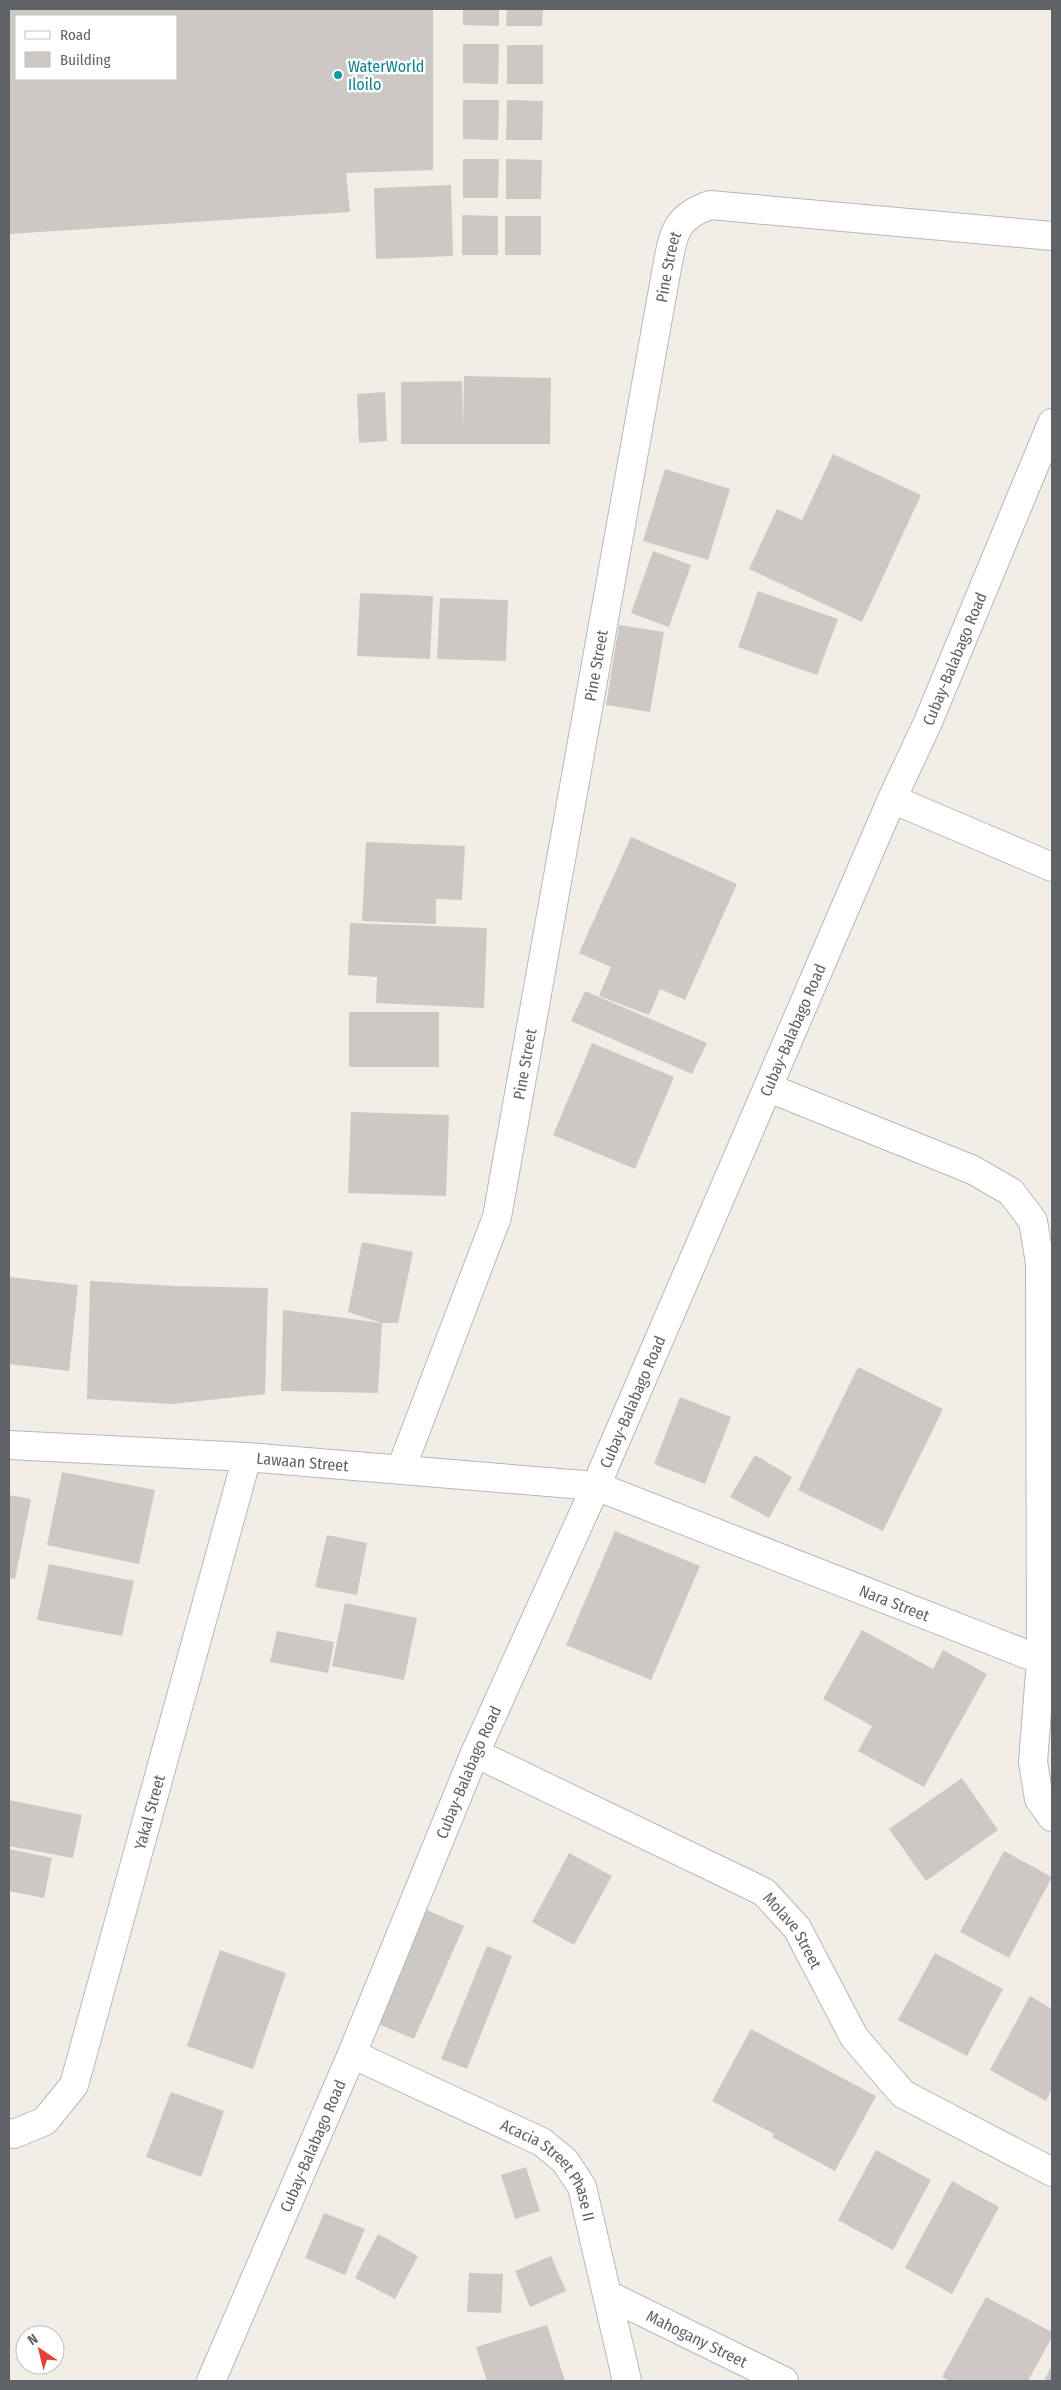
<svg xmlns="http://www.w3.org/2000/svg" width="1061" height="2390" font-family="'Fira Sans Condensed',sans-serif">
  <rect width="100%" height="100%" fill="#f1eee8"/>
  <g fill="#ccc9c5" fill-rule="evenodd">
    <path d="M9 9H433V170L346 173 350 212 9 234ZM16 16H176V79H16Z"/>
    <polygon points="463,9 499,9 499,26 463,25"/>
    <polygon points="507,9 543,9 542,26 506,26"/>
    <polygon points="463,44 499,44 498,84 463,83"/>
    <rect x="507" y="45" width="36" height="39"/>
    <polygon points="463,100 499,100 498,140 463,139"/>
    <polygon points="507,100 543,101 542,140 506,140"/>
    <polygon points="463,159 499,159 498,198 463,198"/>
    <polygon points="506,159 542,160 541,199 506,199"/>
    <polygon points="451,185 453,256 376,259 374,188"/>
    <polygon points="462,215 498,216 498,255 462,255"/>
    <rect x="505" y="216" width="36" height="39"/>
    <polygon points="464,376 551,378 550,444 401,444 401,382 462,381 463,429"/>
    <polygon points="385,392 387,441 359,443 357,394"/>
    <polygon points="833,454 921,495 862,622 749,569 777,509 802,520"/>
    <polygon points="665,469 730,489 708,560 643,541"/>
    <polygon points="653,551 691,565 669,627 631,613"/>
    <polygon points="758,591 838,619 817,675 738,647"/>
    <polygon points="360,593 433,596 430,659 357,656"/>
    <polygon points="440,598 508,600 506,661 437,659"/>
    <polygon points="619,625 664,632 650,712 606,705"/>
    <polygon points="631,837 737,884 685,1000 660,989 649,1015 599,996 611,967 579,953"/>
    <polygon points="366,842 465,846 462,900 436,899 436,924 362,921"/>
    <polygon points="350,923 487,928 484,1008 376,1003 377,977 348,975"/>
    <polygon points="585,991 707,1043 692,1074 571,1021"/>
    <rect x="349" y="1012" width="90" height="55"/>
    <polygon points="592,1043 674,1077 635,1169 553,1135"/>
    <polygon points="351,1112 449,1115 446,1196 348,1193"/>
    <polygon points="362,1242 413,1252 398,1323 382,1323 348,1312"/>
    <polygon points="9,1277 78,1285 69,1371 9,1364"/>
    <polygon points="90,1281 176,1286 268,1288 265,1394 172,1404 87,1399"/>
    <polygon points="283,1310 382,1323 378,1393 281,1391"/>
    <polygon points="858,1367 943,1409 883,1531 798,1490"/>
    <polygon points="680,1397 731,1417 705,1484 654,1464"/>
    <polygon points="755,1455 792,1477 769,1518 730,1497"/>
    <polygon points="62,1472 155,1490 139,1564 47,1545"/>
    <polygon points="9,1495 31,1499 15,1579 9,1578"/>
    <polygon points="615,1531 700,1566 651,1680 566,1645"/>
    <polygon points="327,1535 367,1543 357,1595 315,1587"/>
    <polygon points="49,1564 134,1581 122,1636 37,1620"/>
    <polygon points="345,1603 417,1618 404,1680 332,1666"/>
    <polygon points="862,1630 933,1669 943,1650 987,1674 924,1787 858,1751 872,1726 823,1699"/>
    <polygon points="277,1631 334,1642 328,1673 270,1662"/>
    <polygon points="962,1778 998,1830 926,1881 889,1829"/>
    <polygon points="9,1800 82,1815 73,1858 9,1846"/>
    <polygon points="9,1849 52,1858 44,1898 9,1891"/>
    <polygon points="1004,1851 1052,1877 1009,1958 960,1932"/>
    <polygon points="569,1853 612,1876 574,1945 532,1922"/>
    <polygon points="427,1910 464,1926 414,2039 376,2023"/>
    <polygon points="487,1946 512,1956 467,2069 441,2059"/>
    <polygon points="220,1950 286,1973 253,2069 187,2046"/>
    <polygon points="935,1953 1003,1989 967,2056 898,2020"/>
    <polygon points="1030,1996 1052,2009 1052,2089 1046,2101 990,2070"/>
    <polygon points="751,2029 876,2096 835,2171 772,2137 774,2134 712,2101"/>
    <polygon points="171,2092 224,2111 201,2177 146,2157"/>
    <polygon points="876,2150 931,2180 893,2250 838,2220"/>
    <polygon points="526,2167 540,2211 515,2219 501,2175"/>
    <polygon points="952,2181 999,2207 952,2294 905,2268"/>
    <polygon points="324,2213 365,2229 345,2275 305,2258"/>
    <polygon points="378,2234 418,2256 395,2299 355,2278"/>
    <polygon points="551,2256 566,2291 530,2307 515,2271"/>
    <polygon points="469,2273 503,2274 501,2313 467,2312"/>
    <polygon points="986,2297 1052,2332 1052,2337 1028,2381 950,2381 942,2377"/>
    <polygon points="547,2325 565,2381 487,2381 476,2347"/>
    <polygon points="1052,2365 1052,2381 1044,2381"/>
  </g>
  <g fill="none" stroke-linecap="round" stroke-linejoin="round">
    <g stroke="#b5b8bc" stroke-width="30">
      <g id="street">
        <polyline points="892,799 1052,867"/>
        <polyline points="769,1088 973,1170 1011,1192 1033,1221 1040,1263 1041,1660"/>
        <path id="s1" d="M9 1445 247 1457 596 1486 1041 1660 1033 1762 1039 1799 1052 1817"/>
        <path id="s2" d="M401 1469 497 1217 666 273C673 238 672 218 710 205L1052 236"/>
        <path id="s3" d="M475 1753 764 1892 797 1928 854 2037 903 2094 1052 2172"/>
        <path id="s4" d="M352 2054 542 2142 565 2161 582 2187 627 2381"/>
        <path id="s5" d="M9 2133 14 2134 45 2121 74 2085 247 1457"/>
        <path id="s6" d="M608 2295 784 2381"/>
      </g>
    </g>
    <g stroke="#b4b7bc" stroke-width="30">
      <g id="secondary">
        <path id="s7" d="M211 2381 352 2054 475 1753 596 1486 892 799 928 722 1052 423"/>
      </g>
    </g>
    <use href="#street" stroke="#fff" stroke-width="28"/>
    <use href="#secondary" stroke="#fff" stroke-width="28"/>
  </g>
  <circle fill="#0f9aa8" stroke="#fff" stroke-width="2" cx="338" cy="75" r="5"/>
  <g text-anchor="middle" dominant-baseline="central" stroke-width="5" stroke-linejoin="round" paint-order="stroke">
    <g font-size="16" fill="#0d838f" stroke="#fff" text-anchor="start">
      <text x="348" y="66">WaterWorld<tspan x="348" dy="18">Iloilo</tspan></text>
    </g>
    <g font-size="16" fill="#5f6368" stroke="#fff">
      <text stroke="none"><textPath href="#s2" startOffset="1235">Pine Street</textPath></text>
      <text stroke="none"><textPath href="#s7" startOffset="1876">Cubay-Balabago Road</textPath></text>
      <text stroke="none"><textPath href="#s2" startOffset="830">Pine Street</textPath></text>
      <text stroke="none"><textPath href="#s7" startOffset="1471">Cubay-Balabago Road</textPath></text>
      <text stroke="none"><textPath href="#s2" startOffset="425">Pine Street</textPath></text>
      <text stroke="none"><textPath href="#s7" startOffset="1066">Cubay-Balabago Road</textPath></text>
      <text stroke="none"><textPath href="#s1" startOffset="294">Lawaan Street</textPath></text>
      <text stroke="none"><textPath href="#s1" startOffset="909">Nara Street</textPath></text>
      <text stroke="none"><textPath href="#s7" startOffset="661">Cubay-Balabago Road</textPath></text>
      <text stroke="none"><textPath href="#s5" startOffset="368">Yakal Street</textPath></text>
      <text stroke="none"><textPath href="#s3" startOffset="369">Molave Street</textPath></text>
      <text stroke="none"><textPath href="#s7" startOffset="256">Cubay-Balabago Road</textPath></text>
      <text stroke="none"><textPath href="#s4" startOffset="235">Acacia Street Phase II</textPath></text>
      <text stroke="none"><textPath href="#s6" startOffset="99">Mahogany Street</textPath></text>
    </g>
  </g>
  <rect width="1061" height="2390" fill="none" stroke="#5f6368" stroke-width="20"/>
  <rect x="15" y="15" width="162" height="65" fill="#ffffff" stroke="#bfc1c3"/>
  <rect x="25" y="31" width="25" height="8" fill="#ffffff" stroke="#bfc1c3"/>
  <text x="60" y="40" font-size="15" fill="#5f6368">Road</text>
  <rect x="25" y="52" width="25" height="15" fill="#ccc9c5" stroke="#bfc1c3"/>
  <text x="60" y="65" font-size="15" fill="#5f6368">Building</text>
  <g transform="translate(40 2350) rotate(325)"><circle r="24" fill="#ffffff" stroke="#bfc1c3"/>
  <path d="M0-4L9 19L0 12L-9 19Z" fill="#e73e37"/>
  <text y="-8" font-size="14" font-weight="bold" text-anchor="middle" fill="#5f6368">N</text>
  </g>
</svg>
